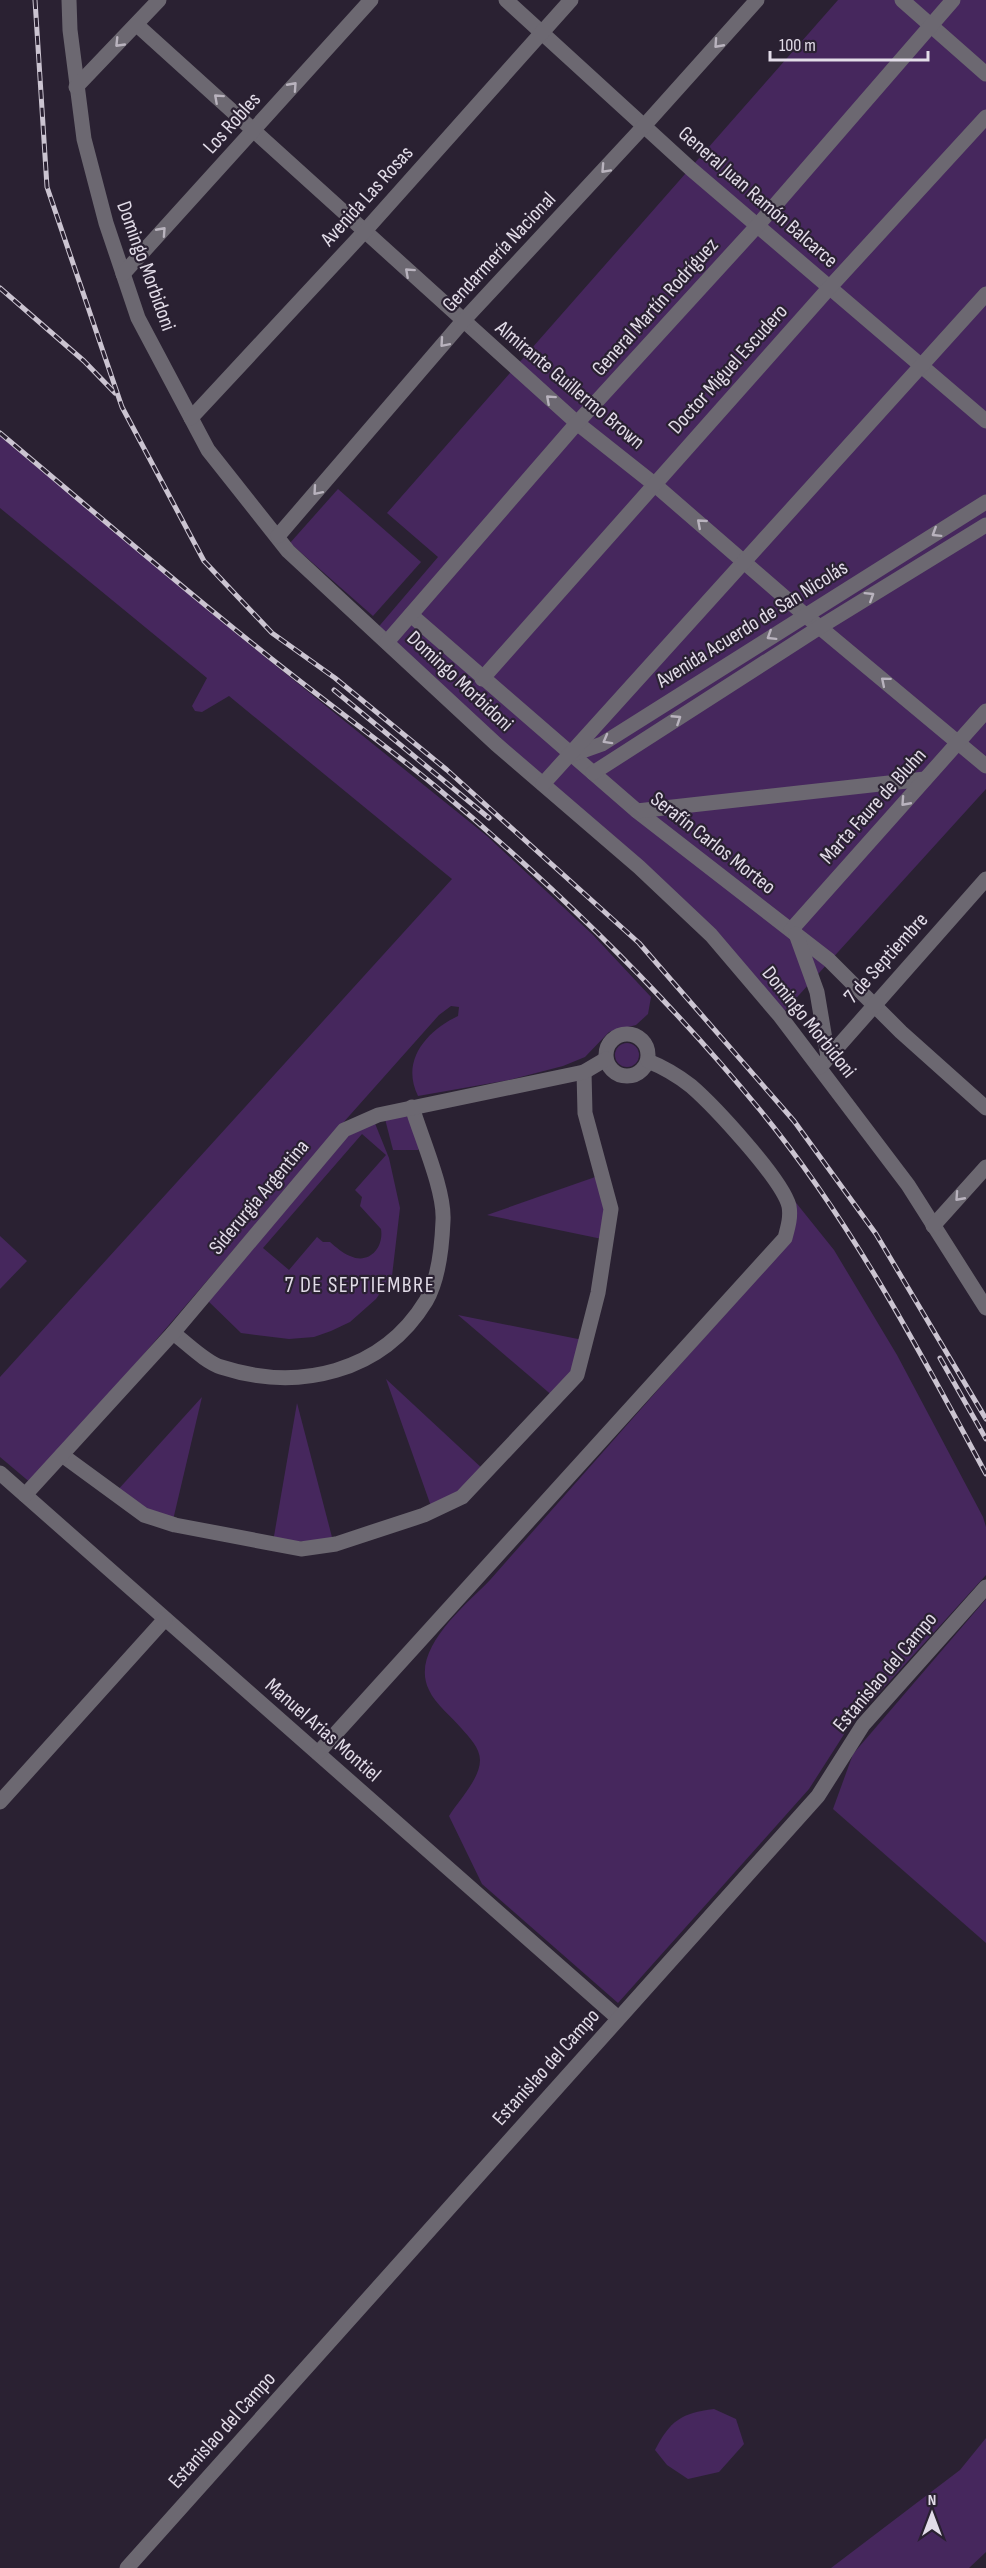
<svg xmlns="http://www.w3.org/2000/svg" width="986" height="2568" font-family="'Sofia Sans Condensed',sans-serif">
  <rect width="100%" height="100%" fill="#2a2132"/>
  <g fill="#46275d" fill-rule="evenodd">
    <polygon points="838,0 986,0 986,789 780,1016 711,935 375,631 438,557 387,513"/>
    <path d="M0 436 249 644 487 836 593 935 651 997 648 1014 636 1025 609 1032 585 1057 563 1066 509 1080 418 1096C400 1060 428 1030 458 1016L459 1007 451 1006 439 1015 342 1124 32 1484 0 1457V1377L452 879 229 696 202 712 195 711 192 706 207 678 0 508Z"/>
    <polygon points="338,489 421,562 373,616 290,543"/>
    <circle cx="627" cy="1055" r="12"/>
    <polygon points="406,1116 412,1120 421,1147 418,1150 393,1150 385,1119"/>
    <path d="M374 1121 389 1158 400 1208 392 1276 376 1299 350 1322 331 1331 314 1337 289 1339 241 1333 206 1299 343 1139ZM362 1134 386 1155 355 1190 362 1197 360 1206 381 1229C384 1248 369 1265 350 1256 342 1253 336 1247 330 1242H323L317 1237 289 1270 263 1248Z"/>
    <polygon points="598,1176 608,1209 602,1239 487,1215"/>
    <path d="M793 1199 834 1250 897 1355 983 1517 986 1527V1575L850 1725 809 1789 618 2003 482 1884 449 1816C459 1800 480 1779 480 1760 480 1748 469 1737 462 1729 452 1717 435 1704 429 1690 409 1650 466 1605 490 1580L791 1239Z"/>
    <polygon points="0,1236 27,1261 0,1289"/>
    <polygon points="458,1315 583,1340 573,1372 554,1397"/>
    <polygon points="386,1379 485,1471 461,1495 432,1509"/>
    <polygon points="202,1397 173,1520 145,1511 116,1492"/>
    <polygon points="297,1403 333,1541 273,1542"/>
    <polygon points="986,1599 986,1943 833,1809 853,1754"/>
    <path d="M714 2409 736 2419 744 2444 719 2472 688 2479 667 2465 655 2450C670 2421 681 2413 714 2409Z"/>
    <polygon points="986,2438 986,2552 969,2568 831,2568 960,2470"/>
  </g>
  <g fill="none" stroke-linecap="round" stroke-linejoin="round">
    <g stroke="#6c6871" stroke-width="15">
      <polyline points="69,0 70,30 84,139 106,223 138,318 208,450 288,551 496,744 639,867 711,935 780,1016 908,1185 986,1308"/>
      <polyline points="506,0 691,169 986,421"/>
      <polyline points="902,0 986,74"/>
      <polyline points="137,25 577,423 654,484 805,615 986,766"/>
      <polyline points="76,87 159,0"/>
      <polyline points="123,274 371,0"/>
      <polyline points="191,418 364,232 571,0"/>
      <polyline points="278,536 463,321 644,126 757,0"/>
      <polyline points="411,615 637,811 829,960 901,1032 986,1108"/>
      <polyline points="387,642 577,423 757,226 953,0"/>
      <polyline points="482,679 830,287 986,117"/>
      <polyline points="574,754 602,744 986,502"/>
      <polyline points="593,773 820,627 986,525"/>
      <polyline points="543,784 986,294"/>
      <polyline points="637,811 925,779"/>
      <polyline points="791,930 986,711"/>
      <polyline points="796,934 817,992 828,1057"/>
      <circle cx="627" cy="1055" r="21"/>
      <polyline points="820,1067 986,879"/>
      <polyline points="933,1226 986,1167"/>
      <path d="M173 1333C187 1343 205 1362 221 1367 298 1392 382 1373 426 1301 439 1279 442 1246 443 1221 445 1191 421 1137 412 1107"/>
      <polyline points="62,1455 144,1515 175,1525 301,1549 336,1544 424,1515 462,1497 577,1375 598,1293 611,1209 585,1113 584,1072"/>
      <polyline points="0,1473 618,2018"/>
      <polyline points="25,1495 173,1333 344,1130 378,1115 584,1072 606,1059"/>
      <path d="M318 1753 785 1238C788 1227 791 1217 789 1206 782 1179 714 1106 691 1086 677 1075 663 1067 648 1061"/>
      <polyline points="0,1802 165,1619"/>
      <polyline points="127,2568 818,1796 863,1725 986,1587"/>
    </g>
    <g stroke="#cbc4d1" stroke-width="5">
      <g id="rail">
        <polyline points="35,0 47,187 122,407 204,561 272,633 335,678 447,770 639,943 794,1121 876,1234 986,1419"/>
        <polyline points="0,288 84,361 115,393"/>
        <path d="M0 433C87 506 174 581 263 652 320 698 379 740 435 786 552 884 663 992 760 1110 851 1221 918 1348 986 1474"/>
        <polyline points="334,690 489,818"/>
        <polyline points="940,1358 986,1439"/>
      </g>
    </g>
    <use href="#rail" stroke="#2a2132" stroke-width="3" stroke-dasharray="9" stroke-linecap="butt"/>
  </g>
  <defs><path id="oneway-chevron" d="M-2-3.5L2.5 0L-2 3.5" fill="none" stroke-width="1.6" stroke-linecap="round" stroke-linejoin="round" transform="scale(1.5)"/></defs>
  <g stroke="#b9b3be">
    <use href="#oneway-chevron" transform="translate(119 43) rotate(134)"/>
    <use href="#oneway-chevron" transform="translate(718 44) rotate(132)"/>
    <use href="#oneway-chevron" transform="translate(293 86) rotate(-48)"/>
    <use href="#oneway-chevron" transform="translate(218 98) rotate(-138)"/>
    <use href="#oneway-chevron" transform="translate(605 169) rotate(133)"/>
    <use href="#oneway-chevron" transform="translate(162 231) rotate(-48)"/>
    <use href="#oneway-chevron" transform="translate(409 272) rotate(-138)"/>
    <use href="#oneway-chevron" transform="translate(444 343) rotate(131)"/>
    <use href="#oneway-chevron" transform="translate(550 399) rotate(-138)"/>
    <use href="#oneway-chevron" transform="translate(317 491) rotate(131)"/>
    <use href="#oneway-chevron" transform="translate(701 523) rotate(-139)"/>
    <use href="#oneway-chevron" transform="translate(936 533) rotate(148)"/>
    <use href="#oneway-chevron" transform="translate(870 596) rotate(-32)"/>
    <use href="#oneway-chevron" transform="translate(771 636) rotate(148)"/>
    <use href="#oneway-chevron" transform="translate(885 681) rotate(-140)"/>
    <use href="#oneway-chevron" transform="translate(677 719) rotate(-33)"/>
    <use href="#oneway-chevron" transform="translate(607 740) rotate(151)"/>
    <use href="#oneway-chevron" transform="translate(905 802) rotate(132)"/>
    <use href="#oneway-chevron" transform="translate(959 1197) rotate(132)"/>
  </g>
  <g text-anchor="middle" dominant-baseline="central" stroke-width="4.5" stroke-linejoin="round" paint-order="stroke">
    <g font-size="21" fill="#e2dce8" stroke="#2a2132">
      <text transform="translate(232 123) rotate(-48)">Los Robles</text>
      <text transform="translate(367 196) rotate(-48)">Avenida Las Rosas</text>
      <text transform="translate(758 197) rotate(41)">General Juan Ramón Balcarce</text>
      <text transform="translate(499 252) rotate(-47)">Gendarmería Nacional</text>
      <text transform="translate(146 266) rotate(70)">Domingo Morbidoni</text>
      <text transform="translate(655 307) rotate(-48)">General Martín Rodríguez</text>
      <text transform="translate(728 369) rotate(-48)">Doctor Miguel Escudero</text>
      <text transform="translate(570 385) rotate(40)">Almirante Guillermo Brown</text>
      <text transform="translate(752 624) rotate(-32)">Avenida Acuerdo de San Nicolás</text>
      <text transform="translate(460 681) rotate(43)">Domingo Morbidoni</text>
      <text transform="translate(873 806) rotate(-48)">Marta Faure de Bluhn</text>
      <text transform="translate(713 843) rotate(38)">Serafín Carlos Morteo</text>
      <text transform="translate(886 958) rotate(-48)">7 de Septiembre</text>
      <text transform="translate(809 1022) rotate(51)">Domingo Morbidoni</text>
      <text transform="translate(259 1197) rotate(-50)">Siderurgia Argentina</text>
      <text transform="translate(885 1672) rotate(-50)">Estanislao del Campo</text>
      <text transform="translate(323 1730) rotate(41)">Manuel Arias Montiel</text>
      <text transform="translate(546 2067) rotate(-48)">Estanislao del Campo</text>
      <text transform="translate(222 2430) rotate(-48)">Estanislao del Campo</text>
    </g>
    <g font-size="22" letter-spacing="1.5" fill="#e2dce8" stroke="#2a2132">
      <text x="360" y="1285">7 DE SEPTIEMBRE</text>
    </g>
  </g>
  <g transform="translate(932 2514)" stroke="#2a2132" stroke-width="4.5" paint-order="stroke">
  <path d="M0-4.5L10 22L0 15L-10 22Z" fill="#e2dce8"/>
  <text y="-9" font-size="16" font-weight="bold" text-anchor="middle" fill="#e2dce8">N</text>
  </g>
  <path d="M770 51v9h158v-9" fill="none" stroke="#e2dce8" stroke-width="3"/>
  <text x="779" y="51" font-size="18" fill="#e2dce8" stroke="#2a2132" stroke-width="4.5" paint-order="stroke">100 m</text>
</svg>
